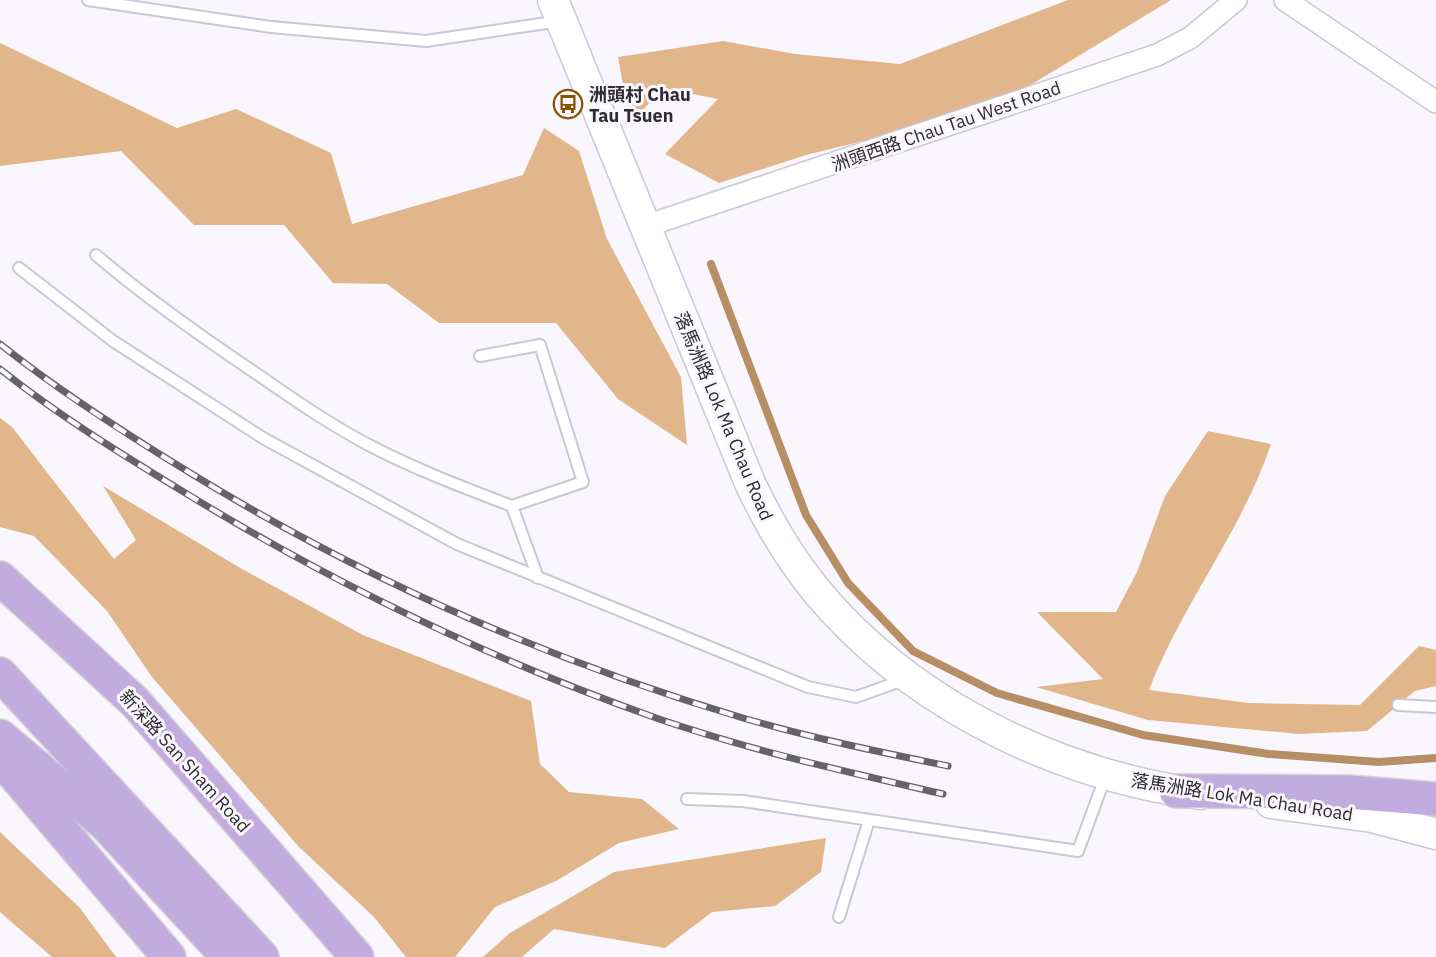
<svg xmlns="http://www.w3.org/2000/svg" width="1436" height="957" font-family="'IBM Plex Sans','Noto Sans SC',sans-serif">
  <rect width="100%" height="100%" fill="#f9f6fd"/>
  <g fill="#e1b68a">
    <polygon points="1068,0 1171,0 989,110 806,155 719,183 665,154 718,99 663,88 630,124 618,57 723,41 795,54 900,64"/>
    <polygon points="0,43 177,128 236,109 331,153 352,224 523,175 544,128 579,151 607,239 681,377 687,445 618,399 556,323 439,323 387,284 333,283 284,225 194,225 121,151 0,166"/>
    <polygon points="0,418 12,427 114,559 136,540 103,486 242,569 363,635 531,701 540,764 569,792 642,799 679,829 619,843 556,881 495,907 455,957 406,957 374,917 298,846 152,677 107,611 34,536 0,527"/>
    <path d="M1208 431 1271 444C1242 531 1182 604 1149 690L1249 703 1360 705 1419 646 1436 650V686L1415 691 1367 731 1299 734 1148 720 1036 687 1103 679 1037 612H1116L1137 572 1165 496Z"/>
    <polygon points="0,832 80,908 116,957 52,957 0,912"/>
    <polygon points="826,838 821,872 775,906 712,912 665,948 554,929 522,957 483,957 510,933 614,872"/>
  </g>
  <g fill="none" stroke-linecap="round" stroke-linejoin="round">
    <polyline stroke="#b88f65" stroke-width="8" points="711,264 806,515 848,583 913,651 997,693 1143,735 1269,754 1379,762 1436,758"/>
    <g stroke="#cbc7d3" stroke-width="14">
      <g id="lane">
        <polyline points="88,0 271,27 426,41 560,21"/>
        <path d="M96 255C146 298 199 335 254 372 290 397 326 422 365 443 412 468 462 487 512 506L538 578"/>
        <polyline points="19,268 113,341 263,438 457,544 808,687 856,697 906,679"/>
        <polyline points="480,356 540,345 583,482 512,506"/>
        <polyline points="1398,705 1436,707"/>
        <polyline points="687,799 743,801 1078,851 1106,775"/>
        <polyline points="839,917 869,820"/>
      </g>
    </g>
    <g stroke="#cbc7d3" stroke-width="24">
      <g id="street">
        <polyline points="1285,0 1436,102"/>
        <polyline points="643,227 1157,55 1190,38 1236,0"/>
      </g>
    </g>
    <g stroke="#cbc7d3" stroke-width="33">
      <g id="secondary">
        <path d="M553 0 750 483C772 530 799 574 835 612 928 712 1065 776 1200 794"/>
        <polyline points="1271,803 1372,817 1436,834"/>
      </g>
    </g>
    <g stroke="#d5d5d6" stroke-width="36">
      <g id="primary">
        <polyline points="0,578 135,702 357,957"/>
        <polyline points="0,674 262,957"/>
        <polyline points="0,736 106,825 228,957"/>
        <polyline points="0,758 169,957"/>
        <polyline points="1176,791 1348,792 1436,799"/>
      </g>
    </g>
    <use href="#lane" stroke="#fff" stroke-width="10"/>
    <use href="#street" stroke="#fff" stroke-width="21"/>
    <use href="#secondary" stroke="#fff" stroke-width="30"/>
    <use href="#primary" stroke="#c2abdf" stroke-width="33"/>
    <g stroke="#656368" stroke-width="7">
      <g id="rail">
        <path d="M0 344C59 391 123 432 187 471 361 578 548 660 743 718 811 738 880 752 948 766"/>
        <path d="M0 369C59 416 123 455 187 494 336 585 494 661 659 719 752 751 848 772 943 794"/>
      </g>
    </g>
    <use href="#rail" stroke="#f9f6fd" stroke-width="4.5" stroke-dasharray="14" stroke-linecap="butt"/>
  </g>
  <defs>
    <g id="bus-ring" transform="scale(1.5)"><circle r="9.5" fill="#f9f6fd" stroke="#875100" stroke-width="1.5"/><path d="M-5-6H5V4H4V6H2V4H-2V6H-4V4H-5ZM-3.5-4V0h7V-4ZM-3.5 1.2v1.5H-2V1.2ZM2 1.2v1.5H3.5V1.2Z" fill="#875100"/></g>
  </defs>
  <g fill-rule="evenodd">
    <use href="#bus-ring" x="568" y="104"/>
  </g>
  <g text-anchor="middle" dominant-baseline="central" stroke-width="6" stroke-linejoin="round" paint-order="stroke">
    <g font-size="18" font-weight="bold" fill="#2e2c30" stroke="#f9f6fd" text-anchor="start">
      <text x="589" y="94">洲頭村 Chau<tspan x="589" dy="21">Tau Tsuen</tspan></text>
    </g>
    <g font-size="18" fill="#2e2c30" stroke="#f9f6fd">
      <text transform="translate(946 126) rotate(-19)">洲頭西路 Chau Tau West Road</text>
      <text transform="translate(724 416) rotate(67)">落馬洲路 Lok Ma Chau Road</text>
      <text transform="translate(185 761) rotate(48)">新深路 San Sham Road</text>
      <text transform="translate(1242 797) rotate(9)">落馬洲路 Lok Ma Chau Road</text>
    </g>
  </g>
</svg>
